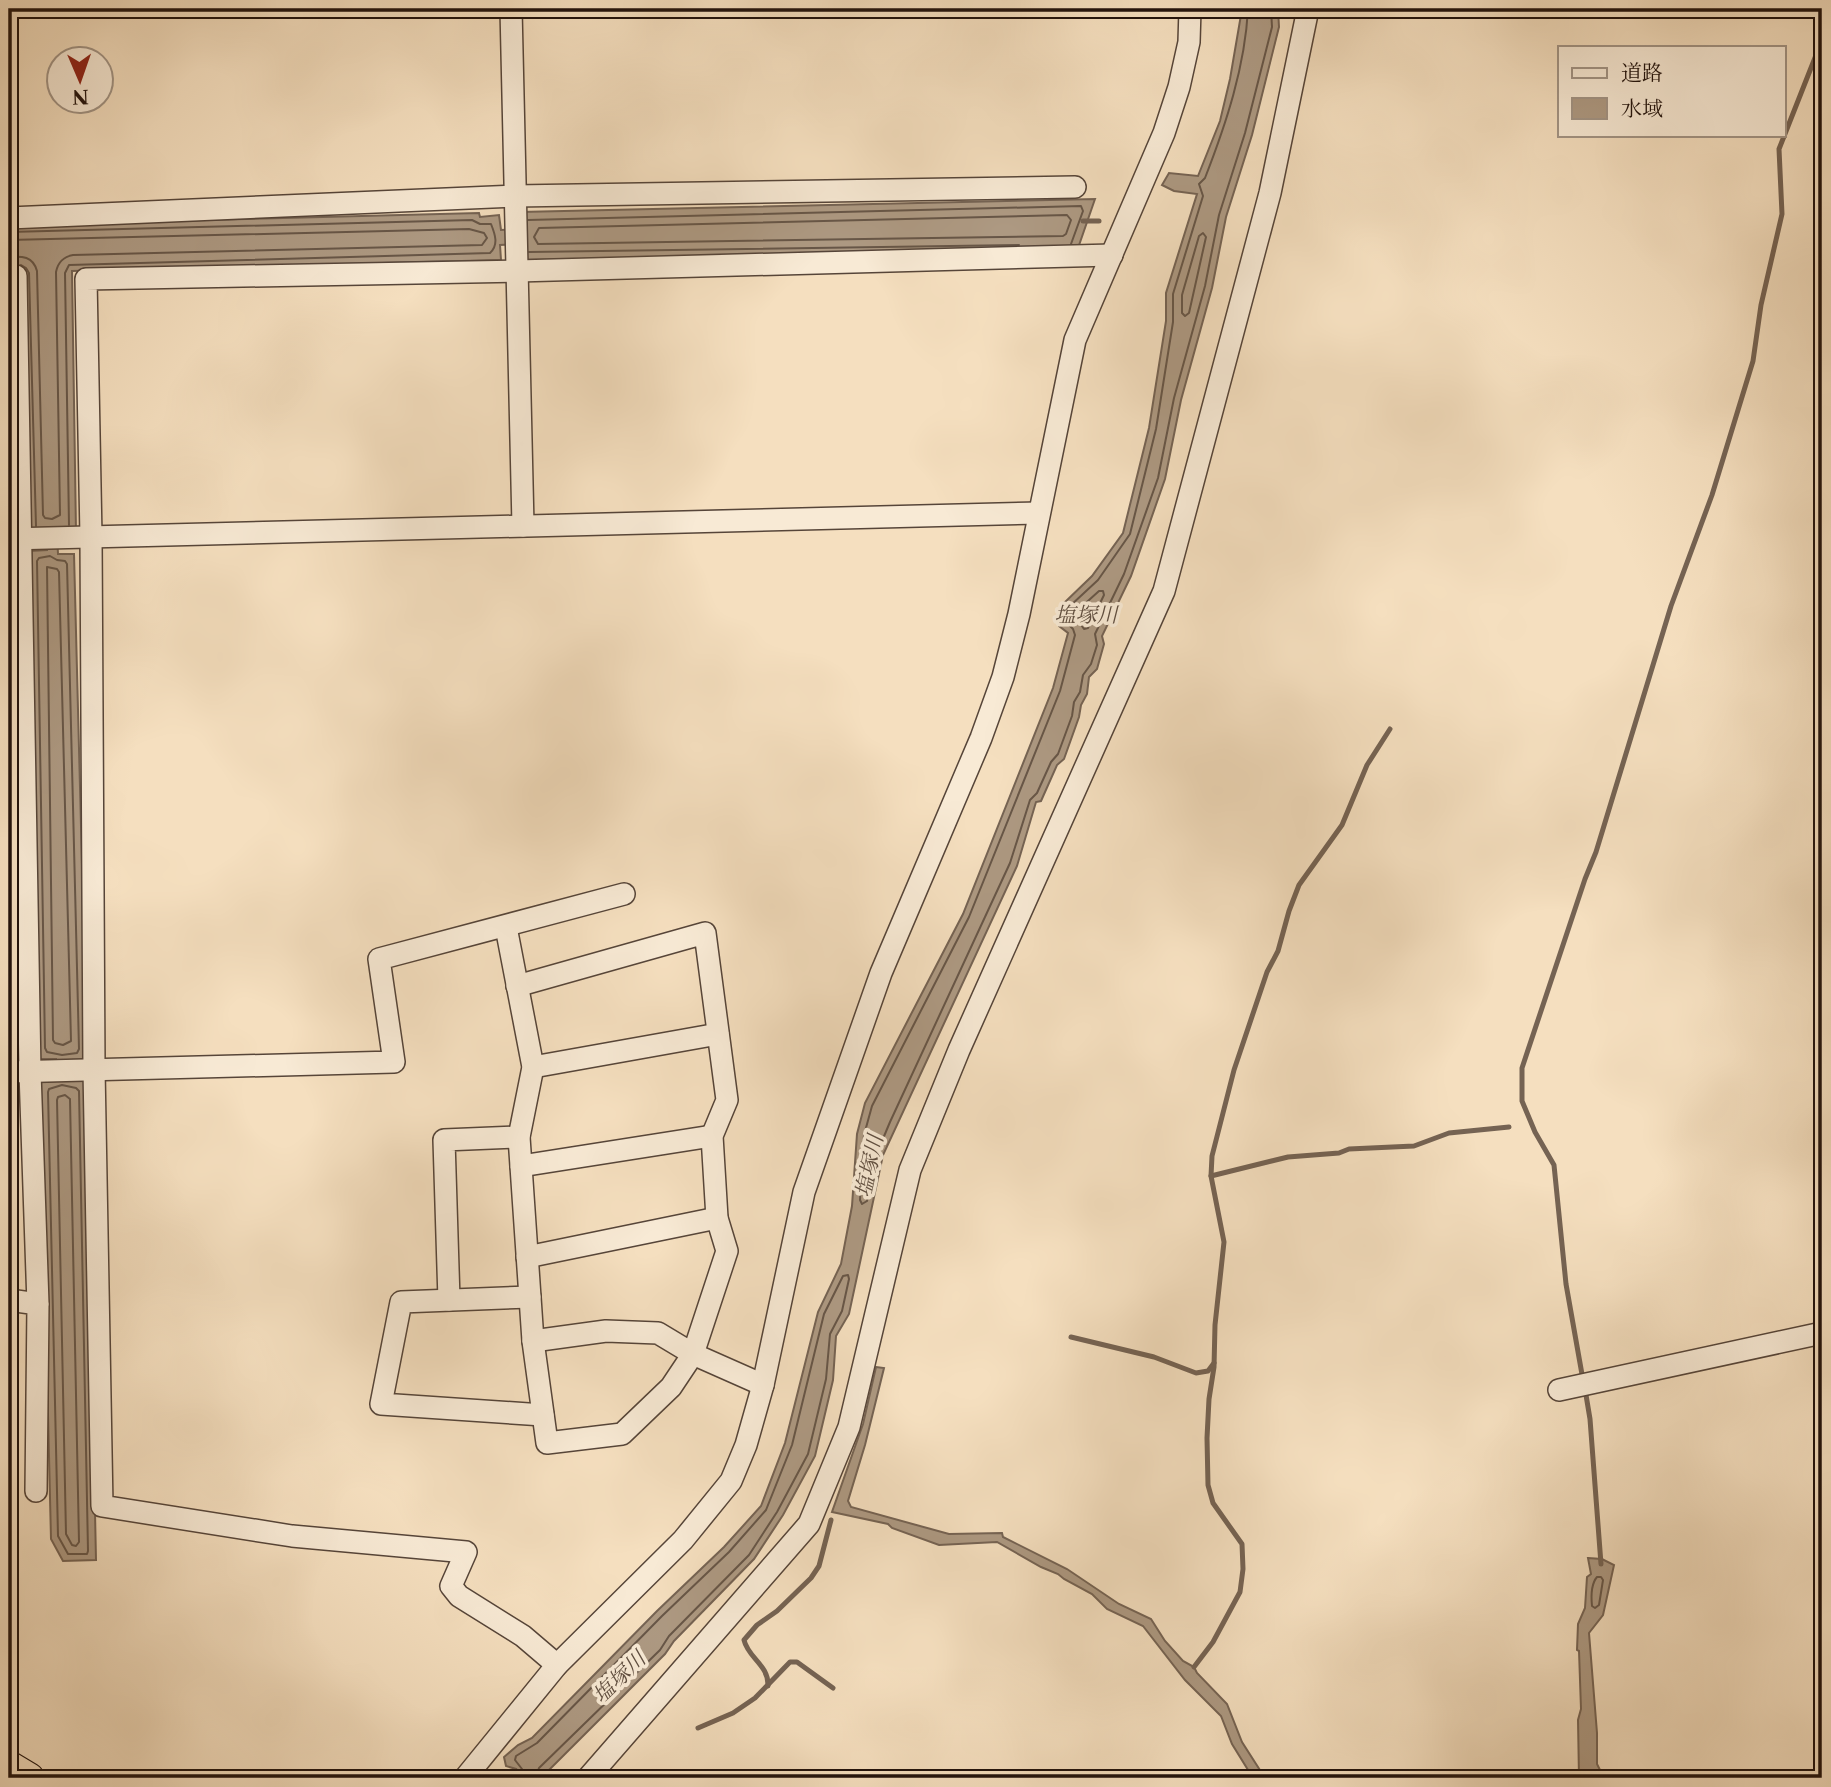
<svg xmlns="http://www.w3.org/2000/svg" width="1831" height="1787" font-family="'Libre Caslon Text','Noto Serif JP',serif">
  <rect width="100%" height="100%" fill="#f5dfbf"/>
  <filter id="stains"><feTurbulence type="fractalNoise" baseFrequency=".00286" numOctaves="4"/><feColorMatrix values="0 0 0 0 .2 0 0 0 0 .09 0 0 0 0 .02 0 0 0 .5 -.17"/></filter>
  <radialGradient id="worn" r=".72"><stop offset=".6" stop-color="#630" stop-opacity="0"/><stop offset="1" stop-color="#630" stop-opacity=".3"/></radialGradient>
  <g fill="#ad9982" stroke="#756353" stroke-width="2">
    <polygon points="1242,9 1278,9 1279,27 1252,135 1226,217 1212,288 1181,400 1165,479 1131,576 1102,636 1104,644 1097,669 1089,677 1087,694 1081,705 1079,717 1064,759 1057,765 1041,801 1036,802 1017,866 883,1155 849,1314 836,1336 833,1380 815,1456 783,1515 754,1559 674,1641 665,1654 541,1778 512,1778 516,1769 506,1766 504,1757 518,1745 532,1738 657,1611 724,1547 761,1506 785,1443 818,1312 841,1264 852,1206 857,1134 865,1103 963,914 1053,688 1068,633 1059,626 1063,604 1092,576 1123,533 1149,428 1166,321 1166,293 1197,194 1174,191 1162,185 1169,173 1198,176 1220,121 1230,79"/>
    <polygon points="1095,199 1077,251 521,260 519,244 500,245 501,260 72,271 76,532 57,534 58,554 74,554 87,1059 68,1060 69,1080 86,1081 96,1560 63,1561 51,1539 40,1082 56,1081 56,1059 38,1059 30,551 47,550 46,534 28,534 9,272 9,225 479,213 480,217 499,215 501,230 520,229 520,212"/>
    <polygon points="876,1367 884,1368 865,1445 848,1501 851,1507 949,1534 1002,1533 1003,1537 1067,1569 1119,1604 1151,1619 1165,1641 1183,1661 1194,1667 1197,1673 1227,1704 1242,1742 1265,1778 1253,1778 1232,1744 1221,1716 1185,1680 1143,1626 1107,1609 1092,1594 1064,1579 1058,1574 1041,1567 997,1542 939,1545 892,1528 888,1524 832,1512 863,1424"/>
    <polygon points="1588,1558 1602,1559 1614,1565 1603,1615 1589,1633 1597,1733 1597,1764 1604,1778 1579,1778 1578,1720 1581,1709 1579,1651 1577,1650 1578,1624 1585,1608 1587,1577 1591,1574"/>
  </g>
  <g fill="none" stroke-linecap="round" stroke-linejoin="round">
    <g stroke="#675647" stroke-width="2">
      <path d="M1248 9C1245 67 1226 124 1205 178L1199 184 1203 196 1173 294V322L1156 429 1130 534 1098 580 1070 606 1067 623 1073 629 1075 635 1060 691 969 917 872 1106 864 1135 860 1200 862 1204 867 1201 877 1153 890 1122 1010 863 1030 800 1037 793 1051 762 1058 754 1072 716 1074 702 1080 692 1083 675 1091 664 1097 645 1095 634 1124 574 1158 478 1174 398 1205 286 1219 215 1245 133 1272 27 1271 9"/>
      <polygon points="1067,215 1071,220 1066,234 1063,236 538,244 534,237 539,228"/>
      <polyline points="528,220 1081,206 1083,211 1071,244"/>
      <path d="M9 232 472 220 480 224H491C495 234 499 245 490 253L69 265 65 273 69 525"/>
      <polygon points="1203,233 1206,237 1189,313 1185,316 1182,313 1182,295 1199,236"/>
      <path d="M9 240 469 229 484 233 487 238 482 245 73 255C63 257 58 262 56 272L60 515 52 519 45 518 43 515 37 271C33 256 22 256 9 257"/>
      <polyline points="529,252 1019,245"/>
      <polyline points="21,265 26,268 29,273 36,526"/>
      <polygon points="50,556 57,560 65,561 67,564 79,1049 77,1053 62,1055 47,1052 45,1048 37,561 39,558"/>
      <polygon points="47,567 57,569 59,572 71,1041 63,1045 55,1043 53,1040"/>
      <polygon points="1099,591 1103,591 1104,595 1088,628 1084,629 1077,619 1078,610"/>
      <polygon points="62,1085 76,1088 79,1091 88,1551 87,1554 68,1554 58,1536 48,1092 49,1089"/>
      <polygon points="65,1095 70,1099 79,1542 76,1546 72,1545 66,1534 57,1100 58,1097"/>
      <path d="M1597 1577H1601L1603 1580 1599 1605 1595 1608 1592 1606C1591 1596 1591 1584 1597 1577Z"/>
      <polyline points="519,1778 522,1769 515,1760 516,1756 537,1743 662,1616 729,1552 766,1510 792,1445 824,1314 843,1276 848,1275 849,1279 842,1311 830,1334 826,1379 808,1454 777,1512 749,1555 669,1636 660,1650 539,1768 535,1778"/>
    </g>
    <g stroke="#756353" stroke-width="5">
      <polyline points="1083,221 1099,221"/>
      <polyline points="1211,1176 1288,1157 1339,1153 1349,1149 1414,1146 1449,1133 1509,1127"/>
      <polyline points="1071,1337 1154,1357 1196,1373 1208,1371 1214,1363"/>
      <polyline points="1583,1380 1566,1284 1554,1165 1535,1132 1522,1101 1522,1068 1585,879 1596,852 1671,606 1712,495 1753,361 1761,305 1782,214 1779,149 1822,40"/>
      <polyline points="1585,1389 1590,1419 1601,1564"/>
      <polyline points="1194,1667 1213,1642 1240,1592 1243,1569 1242,1544 1213,1503 1208,1485 1207,1438 1209,1399 1214,1367 1215,1325 1224,1242 1211,1176 1212,1156 1234,1070 1267,972 1278,951 1289,911 1299,885 1342,825 1367,765 1390,729"/>
      <path d="M768 1686C769 1665 748 1658 744 1640L757 1625 777 1611 811 1578 819 1566 831 1520"/>
      <polyline points="698,1728 733,1713 755,1698 790,1662 797,1662 833,1688"/>
    </g>
    <g stroke="#564539" stroke-width="24">
      <g id="minor">
        <polyline points="511,9 523,526"/>
        <polyline points="9,218 515,196 1075,187"/>
        <polyline points="9,276 16,276 30,1072 38,1304"/>
        <polyline points="9,539 1039,513"/>
        <polyline points="506,927 533,1067 519,1137 533,1341 606,1331 658,1333 693,1354 763,1385"/>
        <polyline points="517,986 705,933 727,1100 712,1136 717,1218 727,1251 693,1354 671,1387 622,1434 547,1443 533,1341"/>
        <polyline points="533,1067 718,1034"/>
        <polyline points="9,1072 394,1062 379,959 624,894"/>
        <polyline points="521,1166 712,1136"/>
        <polyline points="527,1257 717,1218"/>
        <polyline points="530,1297 401,1302 381,1404 543,1415"/>
        <polyline points="9,1300 38,1304 36,1491"/>
        <polyline points="449,1300 444,1140 519,1137"/>
        <polyline points="1559,1390 1822,1333"/>
        <polyline points="557,1665 523,1636 459,1596 451,1586 466,1552 292,1536 102,1506 94,1069 91,537 86,279 517,271 1112,255"/>
        <polyline points="465,1778 557,1665 683,1540 731,1481 746,1445 763,1385 804,1192 881,973 981,738 1003,677 1019,614 1075,340 1164,133 1179,87 1189,42 1190,9"/>
        <polyline points="588,1778 809,1524 849,1427 910,1170 959,1050 1164,591 1270,193 1308,9"/>
      </g>
    </g>
    <g stroke="#21120c" stroke-width="32">
      <polyline id="highway" points="9,1766 29,1778"/>
    </g>
    <use href="#minor" stroke="#f8ead5" stroke-width="21"/>
    <use href="#highway" stroke="#f5dfbf" stroke-width="30"/>
  </g>
  <g text-anchor="middle" dominant-baseline="central" stroke-width="7" stroke-linejoin="round" paint-order="stroke">
    <g font-size="21" font-style="italic" fill="#604f41" stroke="#f8ead5">
      <text x="1086" y="614">塩塚川</text>
      <text transform="translate(869 1166) rotate(-78)">塩塚川</text>
      <text transform="translate(619 1677) rotate(-44)">塩塚川</text>
    </g>
  </g>
  <rect width="1831" height="1787" fill="none" stroke="#f5dfbf" stroke-width="35"/>
  <rect x="10" y="10" width="1810" height="1766" fill="none" stroke="#21120c" stroke-width="3.5"/>
  <rect x="18" y="18" width="1796" height="1752" fill="none" stroke="#21120c" stroke-width="2"/>
  <rect x="1558" y="46" width="228" height="91" fill="#f8ead5" stroke="#a29485" stroke-width="2"/>
  <rect x="1572" y="68" width="35" height="10" fill="#f8ead5" stroke="#a29485" stroke-width="2"/>
  <text x="1621" y="80" font-size="21" fill="#21120c">道路</text>
  <rect x="1572" y="98" width="35" height="21" fill="#ad9982" stroke="#a29485" stroke-width="2"/>
  <text x="1621" y="116" font-size="21" fill="#21120c">水域</text>
  <g transform="translate(80 80) rotate(178)"><circle r="33" fill="#f8ead5" stroke="#a29485" stroke-width="2"/>
  <path d="M0-5L12 26L0 18L-12 26Z" fill="#8f2418"/>
  <text y="-10" font-size="19" font-weight="bold" text-anchor="middle" fill="#21120c">N</text>
  </g>
  <rect width="100%" height="100%" filter="url(#stains)"/>
  <rect width="100%" height="100%" fill="url(#worn)"/>
</svg>
